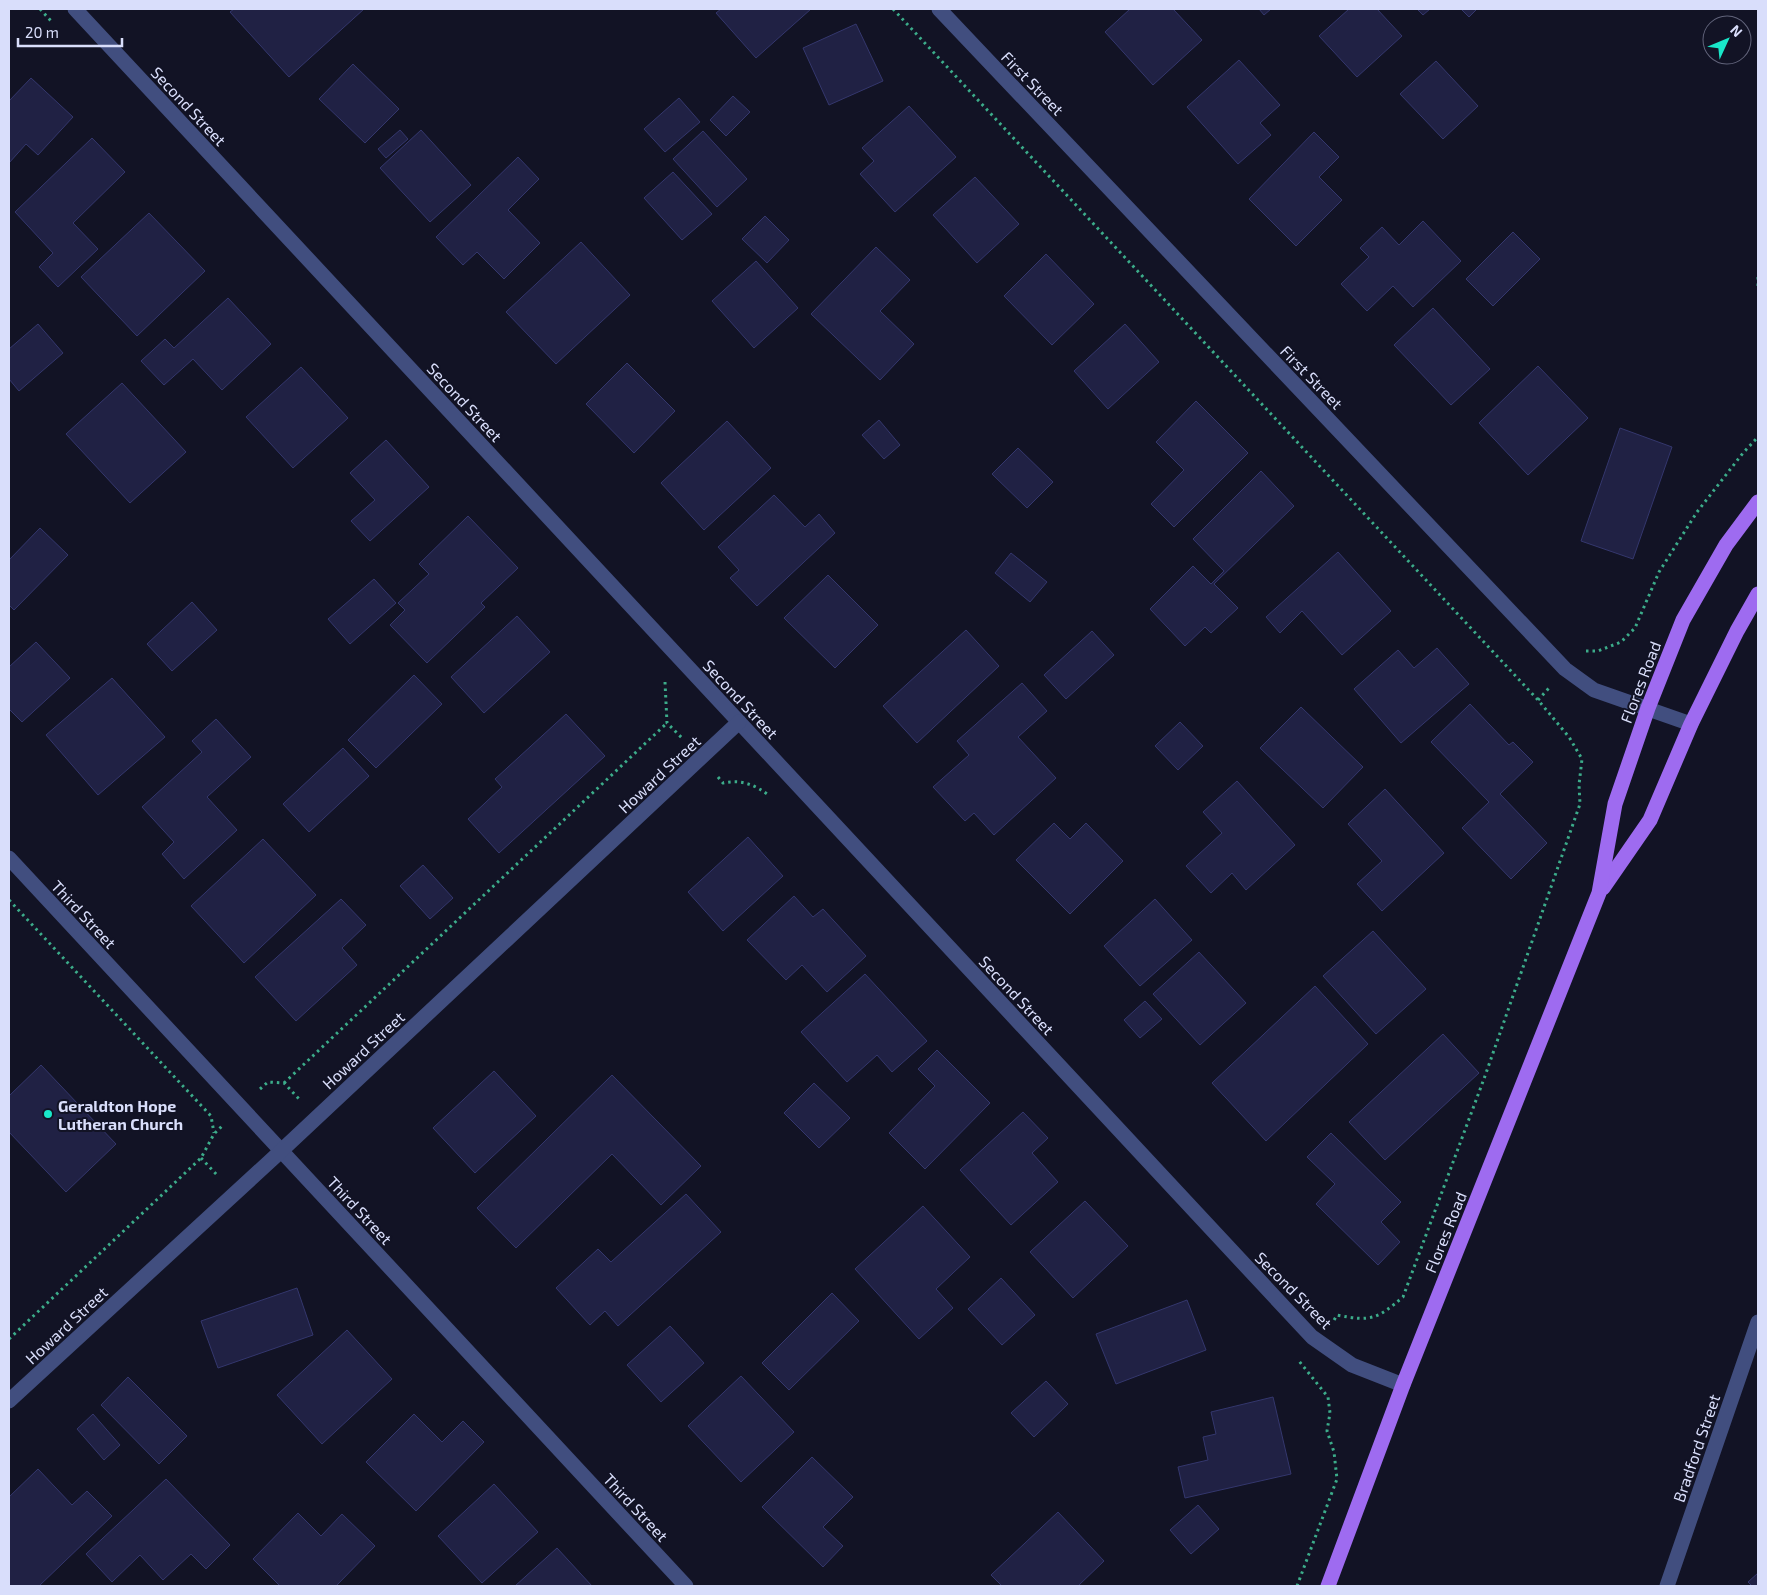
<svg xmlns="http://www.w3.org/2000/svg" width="1767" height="1595" font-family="'Exo 2',sans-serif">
  <rect width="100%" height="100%" fill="#121325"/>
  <g fill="#202144" stroke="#34376d">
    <polygon points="234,9 364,9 289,77 230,12"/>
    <polygon points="721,9 811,9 756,58 716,13"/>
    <polygon points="1130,9 1173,9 1202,40 1153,85 1105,32"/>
    <polygon points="1259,9 1271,9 1264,15"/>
    <polygon points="1349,9 1377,9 1402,36 1357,77 1319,36"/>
    <polygon points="1417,9 1430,9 1423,15"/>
    <polygon points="1461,9 1477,9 1469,17"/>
    <polygon points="856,24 883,81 829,105 803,48"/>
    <polygon points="1239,60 1280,105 1260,123 1271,135 1238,164 1187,107"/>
    <polygon points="1436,61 1478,106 1443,139 1400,94"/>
    <polygon points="353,64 399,109 365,143 319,99"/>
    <polygon points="31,78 73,117 38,155 26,144 9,163 9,101"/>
    <polygon points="733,96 750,112 726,136 710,120"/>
    <polygon points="679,98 700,122 665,152 644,129"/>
    <polygon points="909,106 956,157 895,212 860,174 874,161 862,148"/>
    <polygon points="400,130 408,139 386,158 378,149"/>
    <polygon points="421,130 471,185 430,222 380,168"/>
    <polygon points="703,131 747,179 717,207 673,159"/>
    <polygon points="1314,132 1339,157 1319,177 1342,200 1296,246 1249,199"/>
    <polygon points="92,138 125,172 73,223 98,249 58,287 39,267 53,253 15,212"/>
    <polygon points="518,157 539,179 508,210 540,243 504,279 477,252 463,265 436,237"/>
    <polygon points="673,172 712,214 682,240 644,198"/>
    <polygon points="975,177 1019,224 977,263 933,215"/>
    <polygon points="149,213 205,271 137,336 81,277"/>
    <polygon points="765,216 789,240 767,263 742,239"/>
    <polygon points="1423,221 1461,261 1413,307 1393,286 1367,311 1341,284 1369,257 1360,248 1382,227 1399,245"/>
    <polygon points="1513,232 1540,259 1493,306 1466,279"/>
    <polygon points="581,242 630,295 556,364 506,312"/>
    <polygon points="876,247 910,280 880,311 914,344 880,380 811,314"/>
    <polygon points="1046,254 1094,304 1052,345 1004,296"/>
    <polygon points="756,261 798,308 754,348 712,301"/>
    <polygon points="228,298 271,344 222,390 193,359 164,385 141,361 165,339 174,348"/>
    <polygon points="1433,308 1490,369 1451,405 1394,345"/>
    <polygon points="38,324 63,353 19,391 9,379 9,349"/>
    <polygon points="1125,324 1159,362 1108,409 1074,371"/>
    <polygon points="627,363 675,411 634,453 586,404"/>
    <polygon points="1538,366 1588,418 1528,475 1479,423"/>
    <polygon points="301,367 348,418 293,468 246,417"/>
    <polygon points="122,383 186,452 130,503 66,434"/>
    <polygon points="1196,401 1248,453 1174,527 1151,504 1184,470 1156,442"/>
    <polygon points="879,420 900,445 884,459 862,435"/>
    <polygon points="727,421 771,468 704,530 661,483"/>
    <polygon points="1620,428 1672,447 1633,559 1581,541"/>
    <polygon points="386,440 429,487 370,541 351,521 375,500 350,473"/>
    <polygon points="1018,448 1053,482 1027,508 992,474"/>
    <polygon points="1261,471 1294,506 1214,584 1238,608 1211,633 1205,627 1185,646 1150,609 1193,566 1211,584 1224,571 1193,539"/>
    <polygon points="774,495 805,527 819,514 835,533 757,606 730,578 739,570 718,547"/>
    <polygon points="468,516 518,568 481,603 485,607 427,663 390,625 405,610 398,603 429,574 419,564"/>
    <polygon points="40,528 68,555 14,610 9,605 9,560"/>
    <polygon points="1338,552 1391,611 1342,655 1302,611 1280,633 1266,617"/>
    <polygon points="1011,553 1047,582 1030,602 995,573"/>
    <polygon points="828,575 878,625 835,668 784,618"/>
    <polygon points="374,579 396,603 350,644 328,619"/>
    <polygon points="192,602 217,630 172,671 147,644"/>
    <polygon points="517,616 550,652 484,713 451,677"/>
    <polygon points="966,630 999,666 917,743 883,706"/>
    <polygon points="1092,631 1114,655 1066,699 1044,675"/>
    <polygon points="36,642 70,678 22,722 9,709 9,667"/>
    <polygon points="1437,648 1469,684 1401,743 1354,689 1398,650 1414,668"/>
    <polygon points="414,675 442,704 376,768 348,740"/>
    <polygon points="112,678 165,737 98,795 46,735"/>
    <polygon points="1022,683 1047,711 1018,737 1056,778 994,835 974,813 965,821 933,787 969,755 957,741"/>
    <polygon points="1470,704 1509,745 1513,742 1533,762 1500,794 1547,843 1511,879 1462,828 1489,802 1431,742"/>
    <polygon points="1301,707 1363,767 1323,808 1260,748"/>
    <polygon points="566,714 605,756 499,853 468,819 502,787 495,779"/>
    <polygon points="216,719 251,757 207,797 237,830 184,879 162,854 174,842 142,807 202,752 192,741"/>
    <polygon points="1180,722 1203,746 1178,770 1155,746"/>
    <polygon points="343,748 369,776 309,832 283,804"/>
    <polygon points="1237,781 1295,845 1246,890 1232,873 1211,893 1186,866 1222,833 1203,812"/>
    <polygon points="1385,789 1444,853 1382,911 1357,884 1382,861 1348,824"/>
    <polygon points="1054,823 1070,839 1086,823 1123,861 1070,914 1016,860"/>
    <polygon points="748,837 783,876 723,931 688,892"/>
    <polygon points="263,839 316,895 244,963 191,906"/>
    <polygon points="423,865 453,898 430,919 400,886"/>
    <polygon points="794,896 813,917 823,909 866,956 827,992 802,965 786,980 747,940"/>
    <polygon points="341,899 366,925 342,948 357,965 296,1021 255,977"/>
    <polygon points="1155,899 1192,940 1140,986 1104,946"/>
    <polygon points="1373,931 1426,989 1376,1034 1323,976"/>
    <polygon points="1199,952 1246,1003 1200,1045 1153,994"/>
    <polygon points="865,974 927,1041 892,1072 877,1055 847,1082 801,1032"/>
    <polygon points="1315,986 1368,1044 1266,1141 1212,1083"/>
    <polygon points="1145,1001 1162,1019 1140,1038 1124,1020"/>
    <polygon points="1443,1034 1479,1073 1385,1160 1349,1122"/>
    <polygon points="937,1050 990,1103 925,1169 889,1133 935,1086 918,1069"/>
    <polygon points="41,1065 116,1144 66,1192 9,1132 9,1096"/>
    <polygon points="494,1071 536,1116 475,1173 433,1128"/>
    <polygon points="612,1075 701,1166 661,1205 612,1154 516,1248 477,1208"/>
    <polygon points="814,1083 850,1118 819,1148 784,1113"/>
    <polygon points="1023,1112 1048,1138 1032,1153 1058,1182 1011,1225 960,1170"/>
    <polygon points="1331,1133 1401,1202 1381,1222 1400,1242 1378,1265 1316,1204 1335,1184 1307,1157"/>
    <polygon points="686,1194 721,1232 618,1326 605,1311 590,1325 556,1288 598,1249 611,1262"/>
    <polygon points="1085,1201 1128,1246 1073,1298 1030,1252"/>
    <polygon points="923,1206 970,1257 936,1289 953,1308 919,1339 855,1269"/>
    <polygon points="1001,1278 1035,1315 1002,1345 968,1309"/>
    <polygon points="297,1288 313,1335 218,1368 201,1321"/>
    <polygon points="832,1293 859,1321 789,1390 762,1363"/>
    <polygon points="1187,1300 1206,1350 1116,1384 1096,1334"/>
    <polygon points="670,1326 704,1363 661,1402 627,1365"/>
    <polygon points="347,1330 392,1379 322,1444 277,1395"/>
    <polygon points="741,1376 794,1432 741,1482 688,1426"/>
    <polygon points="128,1377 187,1436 159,1464 101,1405"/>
    <polygon points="1046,1381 1068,1404 1034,1437 1011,1413"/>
    <polygon points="1273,1397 1291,1474 1185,1498 1178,1467 1208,1460 1203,1437 1216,1434 1211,1412"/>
    <polygon points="93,1414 120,1445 104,1460 77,1429"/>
    <polygon points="414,1414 442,1442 463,1421 484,1442 416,1511 366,1462"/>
    <polygon points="812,1457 853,1497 823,1527 843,1546 823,1567 762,1507"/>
    <polygon points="38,1469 72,1505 87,1491 112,1516 39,1586 9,1586 9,1497"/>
    <polygon points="166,1479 230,1545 206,1569 191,1554 163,1580 140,1555 112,1582 86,1554"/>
    <polygon points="494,1484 538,1532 482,1583 438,1536"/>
    <polygon points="1198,1505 1219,1529 1191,1554 1170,1530"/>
    <polygon points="1058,1512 1104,1561 1078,1586 1002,1586 991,1575"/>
    <polygon points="298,1513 321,1536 342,1514 375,1546 336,1586 280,1586 253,1559"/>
    <polygon points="557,1548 592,1586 515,1586"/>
    <polygon points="1758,1573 1758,1586 1752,1586 1748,1582"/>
  </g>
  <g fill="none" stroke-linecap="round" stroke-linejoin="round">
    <g stroke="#3cac8a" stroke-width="3" stroke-dasharray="2.5 4" stroke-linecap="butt">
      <polyline points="40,9 52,22"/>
      <path d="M893 9 1538 700 1569 737 1582 759 1579 785 1580 804 1485 1076 1403 1297C1377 1319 1371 1322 1337 1315L1333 1322"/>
      <polyline points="1758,277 1758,290"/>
      <polyline points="1586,651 1598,651 1621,642 1635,628 1659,572 1697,512 1743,453 1758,437"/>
      <polyline points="665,682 667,723 683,739"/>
      <polyline points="1538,700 1549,688"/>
      <path d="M718 777 723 783C742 779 755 785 770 796"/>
      <polyline points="9,900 211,1116 214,1133"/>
      <polyline points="284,1083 667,723"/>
      <polyline points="260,1089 268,1082 284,1083 299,1099"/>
      <polyline points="201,1158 218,1176"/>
      <polyline points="9,1339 201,1158 214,1134 223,1125"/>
      <polyline points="1297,1586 1337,1479 1334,1452 1327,1431 1330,1413 1328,1397 1299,1361"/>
    </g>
    <g stroke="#414e7f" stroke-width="15">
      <polyline points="75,9 1312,1337 1352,1365 1403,1385"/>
      <polyline points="939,9 1565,669 1594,690 1691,724"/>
      <polyline points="9,858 686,1586"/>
      <polyline points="9,1401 281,1151 739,722"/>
      <polyline points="1667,1586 1758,1322"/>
    </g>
    <g stroke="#9e6bf0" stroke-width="15">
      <polyline points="1603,888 1650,820 1691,724 1737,631 1758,594"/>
      <polyline points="1328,1586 1403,1385 1599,893 1615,804 1648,708 1683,620 1726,545 1758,502"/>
    </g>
  </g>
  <circle fill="#19e7c9" stroke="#121325" stroke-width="2" cx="48" cy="1114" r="5"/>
  <g text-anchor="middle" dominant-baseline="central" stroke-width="4" stroke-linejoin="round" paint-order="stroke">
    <g font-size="16" fill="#d9defb" stroke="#121325">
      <text transform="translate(1033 83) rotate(46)">First Street</text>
      <text transform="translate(189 106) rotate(47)">Second Street</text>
      <text transform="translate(1312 377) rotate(46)">First Street</text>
      <text transform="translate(465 402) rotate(47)">Second Street</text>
      <text transform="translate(1640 682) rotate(-69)">Flores Road</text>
      <text transform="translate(741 699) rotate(47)">Second Street</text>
      <text transform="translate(659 774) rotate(-43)">Howard Street</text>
      <text transform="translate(84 914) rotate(47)">Third Street</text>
      <text transform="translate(1017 995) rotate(47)">Second Street</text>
      <text transform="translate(363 1050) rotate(-43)">Howard Street</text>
      <text transform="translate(360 1210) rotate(47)">Third Street</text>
      <text transform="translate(1445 1232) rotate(-68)">Flores Road</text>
      <text transform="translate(1294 1290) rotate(45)">Second Street</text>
      <text transform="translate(66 1325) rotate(-43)">Howard Street</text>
      <text transform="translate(1696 1448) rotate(-71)">Bradford Street</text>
      <text transform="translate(636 1507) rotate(47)">Third Street</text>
    </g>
    <g font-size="16" font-weight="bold" fill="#d9defb" stroke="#121325" text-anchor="start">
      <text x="58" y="1105">Geraldton Hope<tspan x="58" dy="18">Lutheran Church</tspan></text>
    </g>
  </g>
  <rect width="1767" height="1595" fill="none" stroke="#d9defb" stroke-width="20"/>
  <g transform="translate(1727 40) rotate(46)"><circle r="24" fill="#121325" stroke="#62647b"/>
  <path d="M0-4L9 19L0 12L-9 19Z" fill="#19e7c9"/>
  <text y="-8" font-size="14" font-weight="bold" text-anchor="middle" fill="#d9defb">N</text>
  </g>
  <path d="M18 38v8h104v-8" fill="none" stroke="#d9defb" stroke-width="2.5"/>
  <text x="25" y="38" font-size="15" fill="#d9defb" stroke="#121325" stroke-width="4" paint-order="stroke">20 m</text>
</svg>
